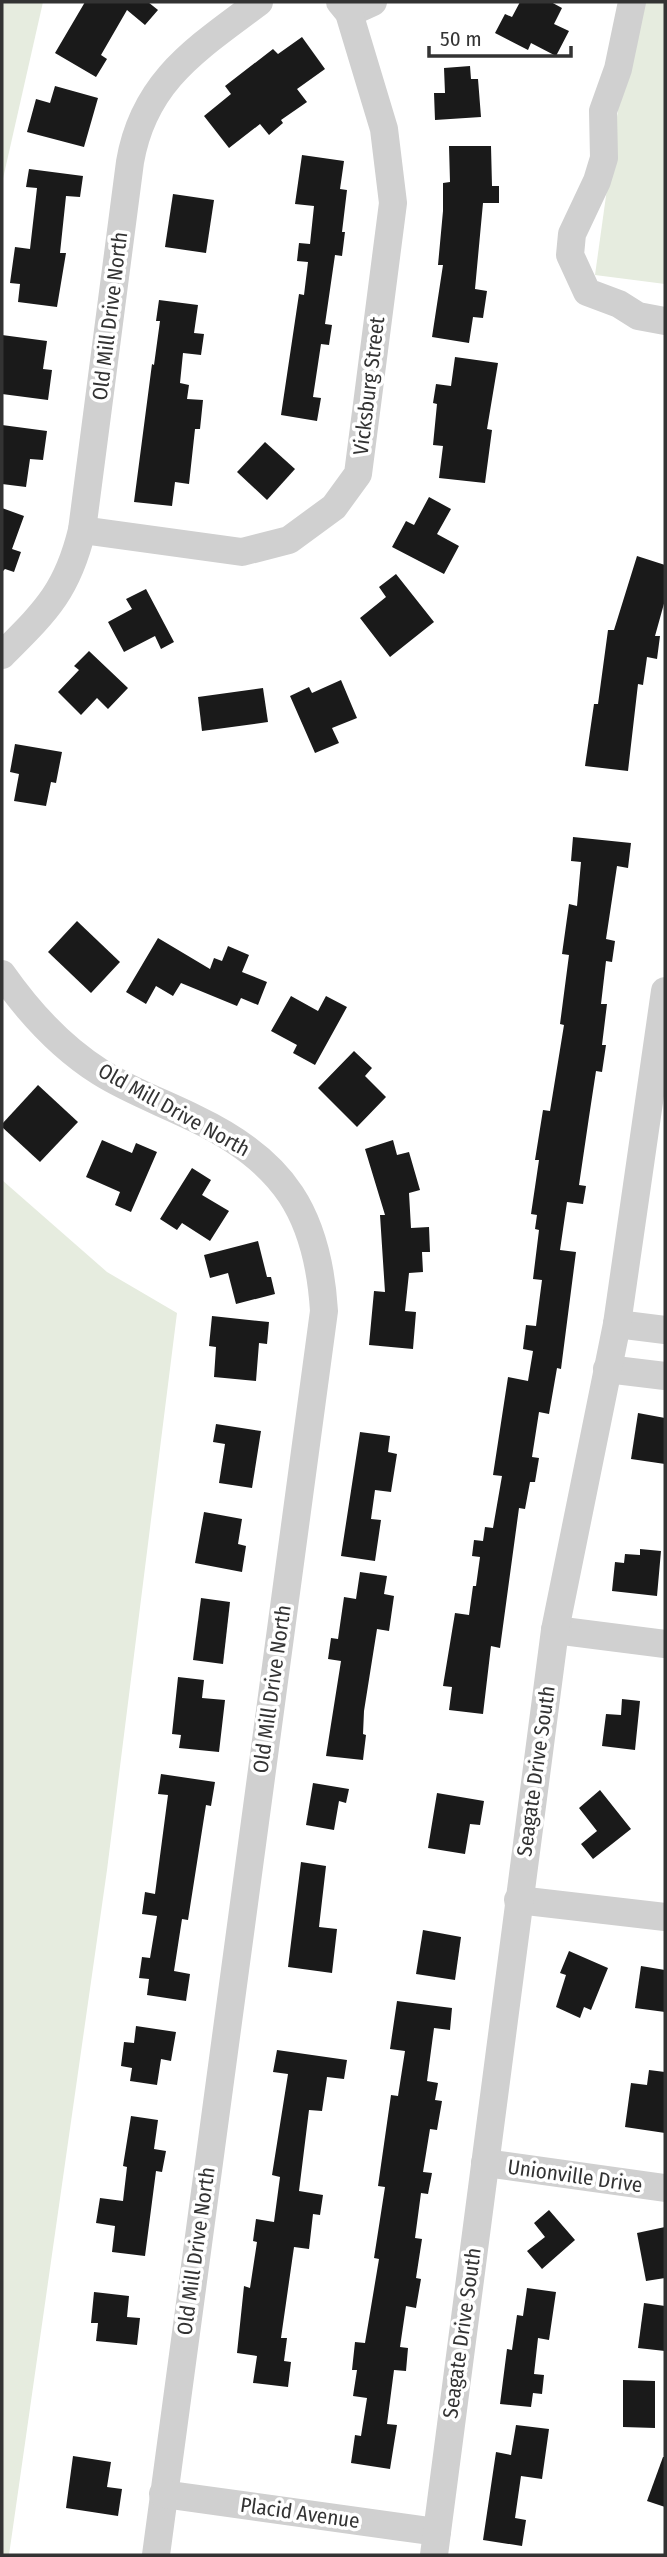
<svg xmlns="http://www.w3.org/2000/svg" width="667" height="2557" font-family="'Fira Sans Condensed',sans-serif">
  <rect width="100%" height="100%" fill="#fff"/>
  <g fill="#e6ecdf">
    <polygon points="2,2 43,2 2,183"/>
    <polygon points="633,2 665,2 665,284 595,275"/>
    <polygon points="2,1180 107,1272 177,1313 107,1870 9,2555 2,2555"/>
  </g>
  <g fill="#1a1a1a">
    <polygon points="85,2 148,2 158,10 145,25 127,10 101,55 107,59 96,77 55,53"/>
    <polygon points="520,2 551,2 562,8 554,24 569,31 556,56 531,43 528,50 495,33 505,14 512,17"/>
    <polygon points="302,37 325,69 297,89 307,102 281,120 283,123 269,135 260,124 229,148 204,116 231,94 225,86 273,49 278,54"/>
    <polygon points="470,66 471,79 478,79 481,117 435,120 434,93 445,93 444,68"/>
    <polygon points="55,86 98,98 84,147 27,132 36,99 50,103"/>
    <polygon points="449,146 491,146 492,186 499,186 499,203 483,203 475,289 487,291 483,318 473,317 469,343 432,337 443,265 438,265 443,211 443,183 450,182"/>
    <polygon points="302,155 344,161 340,189 347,190 342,232 345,232 342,256 335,255 325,324 332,325 329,345 321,344 313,397 321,398 317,421 281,415 299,294 304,295 308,262 297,261 299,243 310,244 314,206 295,204"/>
    <polygon points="29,169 83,176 80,197 66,196 60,253 66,253 57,307 18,302 20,284 10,283 15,247 30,249 37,188 26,187"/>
    <polygon points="173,194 214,200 206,253 165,247"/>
    <polygon points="159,300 198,305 194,333 204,334 201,355 183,353 180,383 189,385 187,399 203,400 200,429 195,429 189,484 175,482 172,506 134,502 152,364 154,365 160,321 156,321"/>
    <polygon points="2,335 47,341 43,369 52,370 48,400 2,394"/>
    <polygon points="455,357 498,363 487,429 492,430 485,483 439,478 443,446 433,445 437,404 433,403 436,384 451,386"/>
    <polygon points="2,425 47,431 43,460 30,459 26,487 2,484"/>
    <polygon points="265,442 295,469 267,500 237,472"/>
    <polygon points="429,497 451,509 437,534 459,546 444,574 392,547 406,521 414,525"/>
    <polygon points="2,508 24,516 12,549 21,552 14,572 5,569 2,572"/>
    <polygon points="637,556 665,565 665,600 655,636 660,636 657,659 647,657 643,685 638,684 628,771 585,766 594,704 598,704 608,630 614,630"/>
    <polygon points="396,574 434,622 390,657 360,618 386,597 379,587"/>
    <polygon points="146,589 174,642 161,649 155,636 124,652 108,622 132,609 126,599"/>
    <polygon points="89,651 128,688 108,709 97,698 81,715 58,692 79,670 74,666"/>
    <polygon points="341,680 357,718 332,728 339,743 315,753 290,696 309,687 312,693"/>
    <polygon points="263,688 268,722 202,731 198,697"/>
    <polygon points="15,744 62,752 56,783 51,782 46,806 14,801 19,774 10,772"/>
    <polygon points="573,837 631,843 628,868 617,866 606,939 615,941 612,962 606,961 601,1004 607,1004 602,1045 606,1045 602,1072 596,1071 589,1117 579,1185 586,1186 583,1204 567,1202 560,1250 576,1252 561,1369 557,1368 549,1414 539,1412 532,1457 539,1458 535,1482 530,1482 525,1509 519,1508 500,1648 491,1646 483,1714 449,1710 452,1687 443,1686 455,1613 469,1615 473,1586 476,1586 480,1557 472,1556 474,1540 483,1541 485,1527 493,1528 502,1476 493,1475 508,1377 528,1381 533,1351 523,1349 526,1325 536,1326 542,1280 533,1279 539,1230 535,1229 537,1215 531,1214 539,1160 535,1160 543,1110 550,1111 564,1025 560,1024 569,955 562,954 569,904 577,906 581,862 571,861"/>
    <polygon points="77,921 120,962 91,993 48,952"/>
    <polygon points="158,938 210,969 214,958 222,961 228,946 249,955 242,972 267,982 258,1005 241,998 237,1006 181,983 173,996 156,986 146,1004 126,992"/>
    <polygon points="291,996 318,1011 326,996 347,1007 315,1065 293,1053 297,1045 271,1031"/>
    <polygon points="354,1051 372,1068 365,1076 386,1097 357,1127 318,1088"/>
    <polygon points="38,1085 78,1122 40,1162 2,1127 2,1124"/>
    <polygon points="102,1140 132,1153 136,1143 157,1152 131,1212 115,1205 120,1192 86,1177"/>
    <polygon points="393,1140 397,1155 409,1152 420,1190 409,1193 411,1228 429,1227 430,1252 422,1252 423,1272 409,1273 405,1311 416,1312 413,1349 369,1345 374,1291 385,1292 380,1215 385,1215 365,1149"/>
    <polygon points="192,1168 211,1180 202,1195 229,1211 210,1241 182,1223 177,1230 160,1219"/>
    <polygon points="258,1241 267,1277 271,1277 275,1294 236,1304 228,1273 210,1278 204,1255"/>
    <polygon points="212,1316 269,1322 267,1344 259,1343 256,1381 214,1377 216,1347 209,1346"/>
    <polygon points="638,1413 665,1418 665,1464 631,1459"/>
    <polygon points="216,1424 261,1431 252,1488 219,1483 225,1444 213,1442"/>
    <polygon points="360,1432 390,1436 388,1452 397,1454 391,1492 375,1490 371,1519 381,1520 375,1561 341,1556"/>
    <polygon points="204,1512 242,1519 238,1544 246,1546 242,1572 195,1563"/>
    <polygon points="640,1549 661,1551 657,1596 612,1591 615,1562 624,1563 625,1554 640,1555"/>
    <polygon points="360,1572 387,1576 384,1594 394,1596 389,1631 377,1629 364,1711 363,1734 366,1735 363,1760 326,1756 341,1661 328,1659 331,1638 338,1639 344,1597 356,1599"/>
    <polygon points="201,1598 230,1602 223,1664 193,1660"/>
    <polygon points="178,1677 204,1680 202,1698 225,1700 219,1752 179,1748 181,1735 172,1734"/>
    <polygon points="622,1699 640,1701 635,1750 602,1746 606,1714 621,1715"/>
    <polygon points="161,1774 215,1782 211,1806 206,1805 188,1920 182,1919 174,1971 190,1974 186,2001 147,1995 149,1979 139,1978 142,1957 150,1958 157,1916 142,1914 145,1892 155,1894 168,1795 158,1794"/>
    <polygon points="313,1783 349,1789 346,1803 339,1801 334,1830 306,1825"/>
    <polygon points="600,1790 631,1829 593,1859 581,1844 597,1831 579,1808"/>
    <polygon points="437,1793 484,1801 480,1825 470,1824 465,1854 428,1848"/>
    <polygon points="301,1862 326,1866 319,1927 337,1929 332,1973 288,1967"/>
    <polygon points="423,1930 461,1937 455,1980 416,1974"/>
    <polygon points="569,1951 608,1968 591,2010 584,2007 580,2018 556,2007 566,1975 560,1973"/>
    <polygon points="641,1966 665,1970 665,2012 635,2008"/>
    <polygon points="397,2001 452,2008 450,2030 434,2028 427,2081 438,2083 435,2100 442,2101 437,2130 430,2129 423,2172 432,2173 428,2194 421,2193 415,2238 422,2239 416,2278 421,2279 416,2308 406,2306 400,2347 408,2348 406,2371 394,2370 387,2424 397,2425 390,2469 351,2463 355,2435 361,2436 367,2398 353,2396 357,2370 352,2370 355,2342 365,2343 379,2259 374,2258 385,2187 378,2186 391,2095 398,2096 405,2051 390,2049"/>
    <polygon points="136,2026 176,2032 171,2061 161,2059 157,2085 130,2081 132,2068 121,2066 124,2042 134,2043"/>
    <polygon points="277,2050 347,2060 344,2079 327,2077 322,2111 309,2110 299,2191 323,2195 320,2215 313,2214 309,2249 294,2247 281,2338 287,2338 284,2361 291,2362 288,2387 253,2383 257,2356 237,2353 244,2286 250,2288 257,2242 253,2241 256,2219 274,2222 280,2177 272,2175 288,2074 273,2072"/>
    <polygon points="649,2070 665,2072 665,2133 625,2127 631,2083 647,2085"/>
    <polygon points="131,2116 158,2120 154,2149 166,2151 162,2172 156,2171 145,2256 112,2252 115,2226 96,2223 100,2198 123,2201 127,2167 123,2166"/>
    <polygon points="549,2210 575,2240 542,2269 527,2251 545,2237 534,2223"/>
    <polygon points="665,2227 665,2278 646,2281 637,2233"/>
    <polygon points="527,2288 556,2292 549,2340 538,2338 534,2374 544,2375 542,2394 533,2393 531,2407 500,2404 507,2349 512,2350 517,2315 523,2316"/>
    <polygon points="94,2292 129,2296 127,2317 140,2318 137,2345 96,2341 98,2323 91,2323"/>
    <polygon points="644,2303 665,2306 665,2351 638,2348"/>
    <polygon points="623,2380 655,2381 655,2428 623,2427"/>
    <polygon points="516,2425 549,2429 542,2479 521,2476 515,2518 526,2520 522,2546 483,2540 496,2452 511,2455"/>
    <polygon points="73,2456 111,2462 107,2487 122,2489 118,2516 66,2508"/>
    <polygon points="663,2457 665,2457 665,2507 647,2501"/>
  </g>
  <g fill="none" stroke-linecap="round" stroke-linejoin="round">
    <g stroke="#d0d0d0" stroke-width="28">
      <polyline points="632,2 618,69 603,111 604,158 597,181 572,234 570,255 587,292 619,304 638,316 665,321"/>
      <polyline points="349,13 373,2"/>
      <polyline points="82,530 242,552 289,540 334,507 358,474 393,203 384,129 349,13 340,2"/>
      <path d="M2 655C45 612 67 592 82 530L130 162C144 80 198 48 259 2"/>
      <path d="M2 974C28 1011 62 1048 100 1072 130 1091 164 1103 196 1119 284 1161 318 1214 324 1311L156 2555"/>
      <polyline points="617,1324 665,1330"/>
      <polyline points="607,1369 665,1376"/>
      <polyline points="555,1630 665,1644"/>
      <polyline points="518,1900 665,1917"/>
      <polyline points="485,2163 665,2188"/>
      <polyline points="163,2494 437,2532"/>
      <polyline points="434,2555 555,1630 617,1324 665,991"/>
    </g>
  </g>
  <g text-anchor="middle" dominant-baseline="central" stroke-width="7" stroke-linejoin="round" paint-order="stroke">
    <g font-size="21" fill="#333" stroke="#fff">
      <text transform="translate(110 316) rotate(-83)">Old Mill Drive North</text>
      <text transform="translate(369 386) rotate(-83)">Vicksburg Street</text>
      <text transform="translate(174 1110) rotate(29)">Old Mill Drive North</text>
      <text transform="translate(272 1689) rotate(-82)">Old Mill Drive North</text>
      <text transform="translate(536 1771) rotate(-82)">Seagate Drive South</text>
      <text transform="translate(575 2176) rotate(8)">Unionville Drive</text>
      <text transform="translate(196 2251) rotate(-82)">Old Mill Drive North</text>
      <text transform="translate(462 2333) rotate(-82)">Seagate Drive South</text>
      <text transform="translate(300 2513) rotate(8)">Placid Avenue</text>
    </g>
  </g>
  <rect width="667" height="2557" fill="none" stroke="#333333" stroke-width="7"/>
  <path d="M429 46v10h142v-10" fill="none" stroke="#333333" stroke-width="3.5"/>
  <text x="440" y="46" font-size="21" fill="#333333" stroke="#ffffff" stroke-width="5" paint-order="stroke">50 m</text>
</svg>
